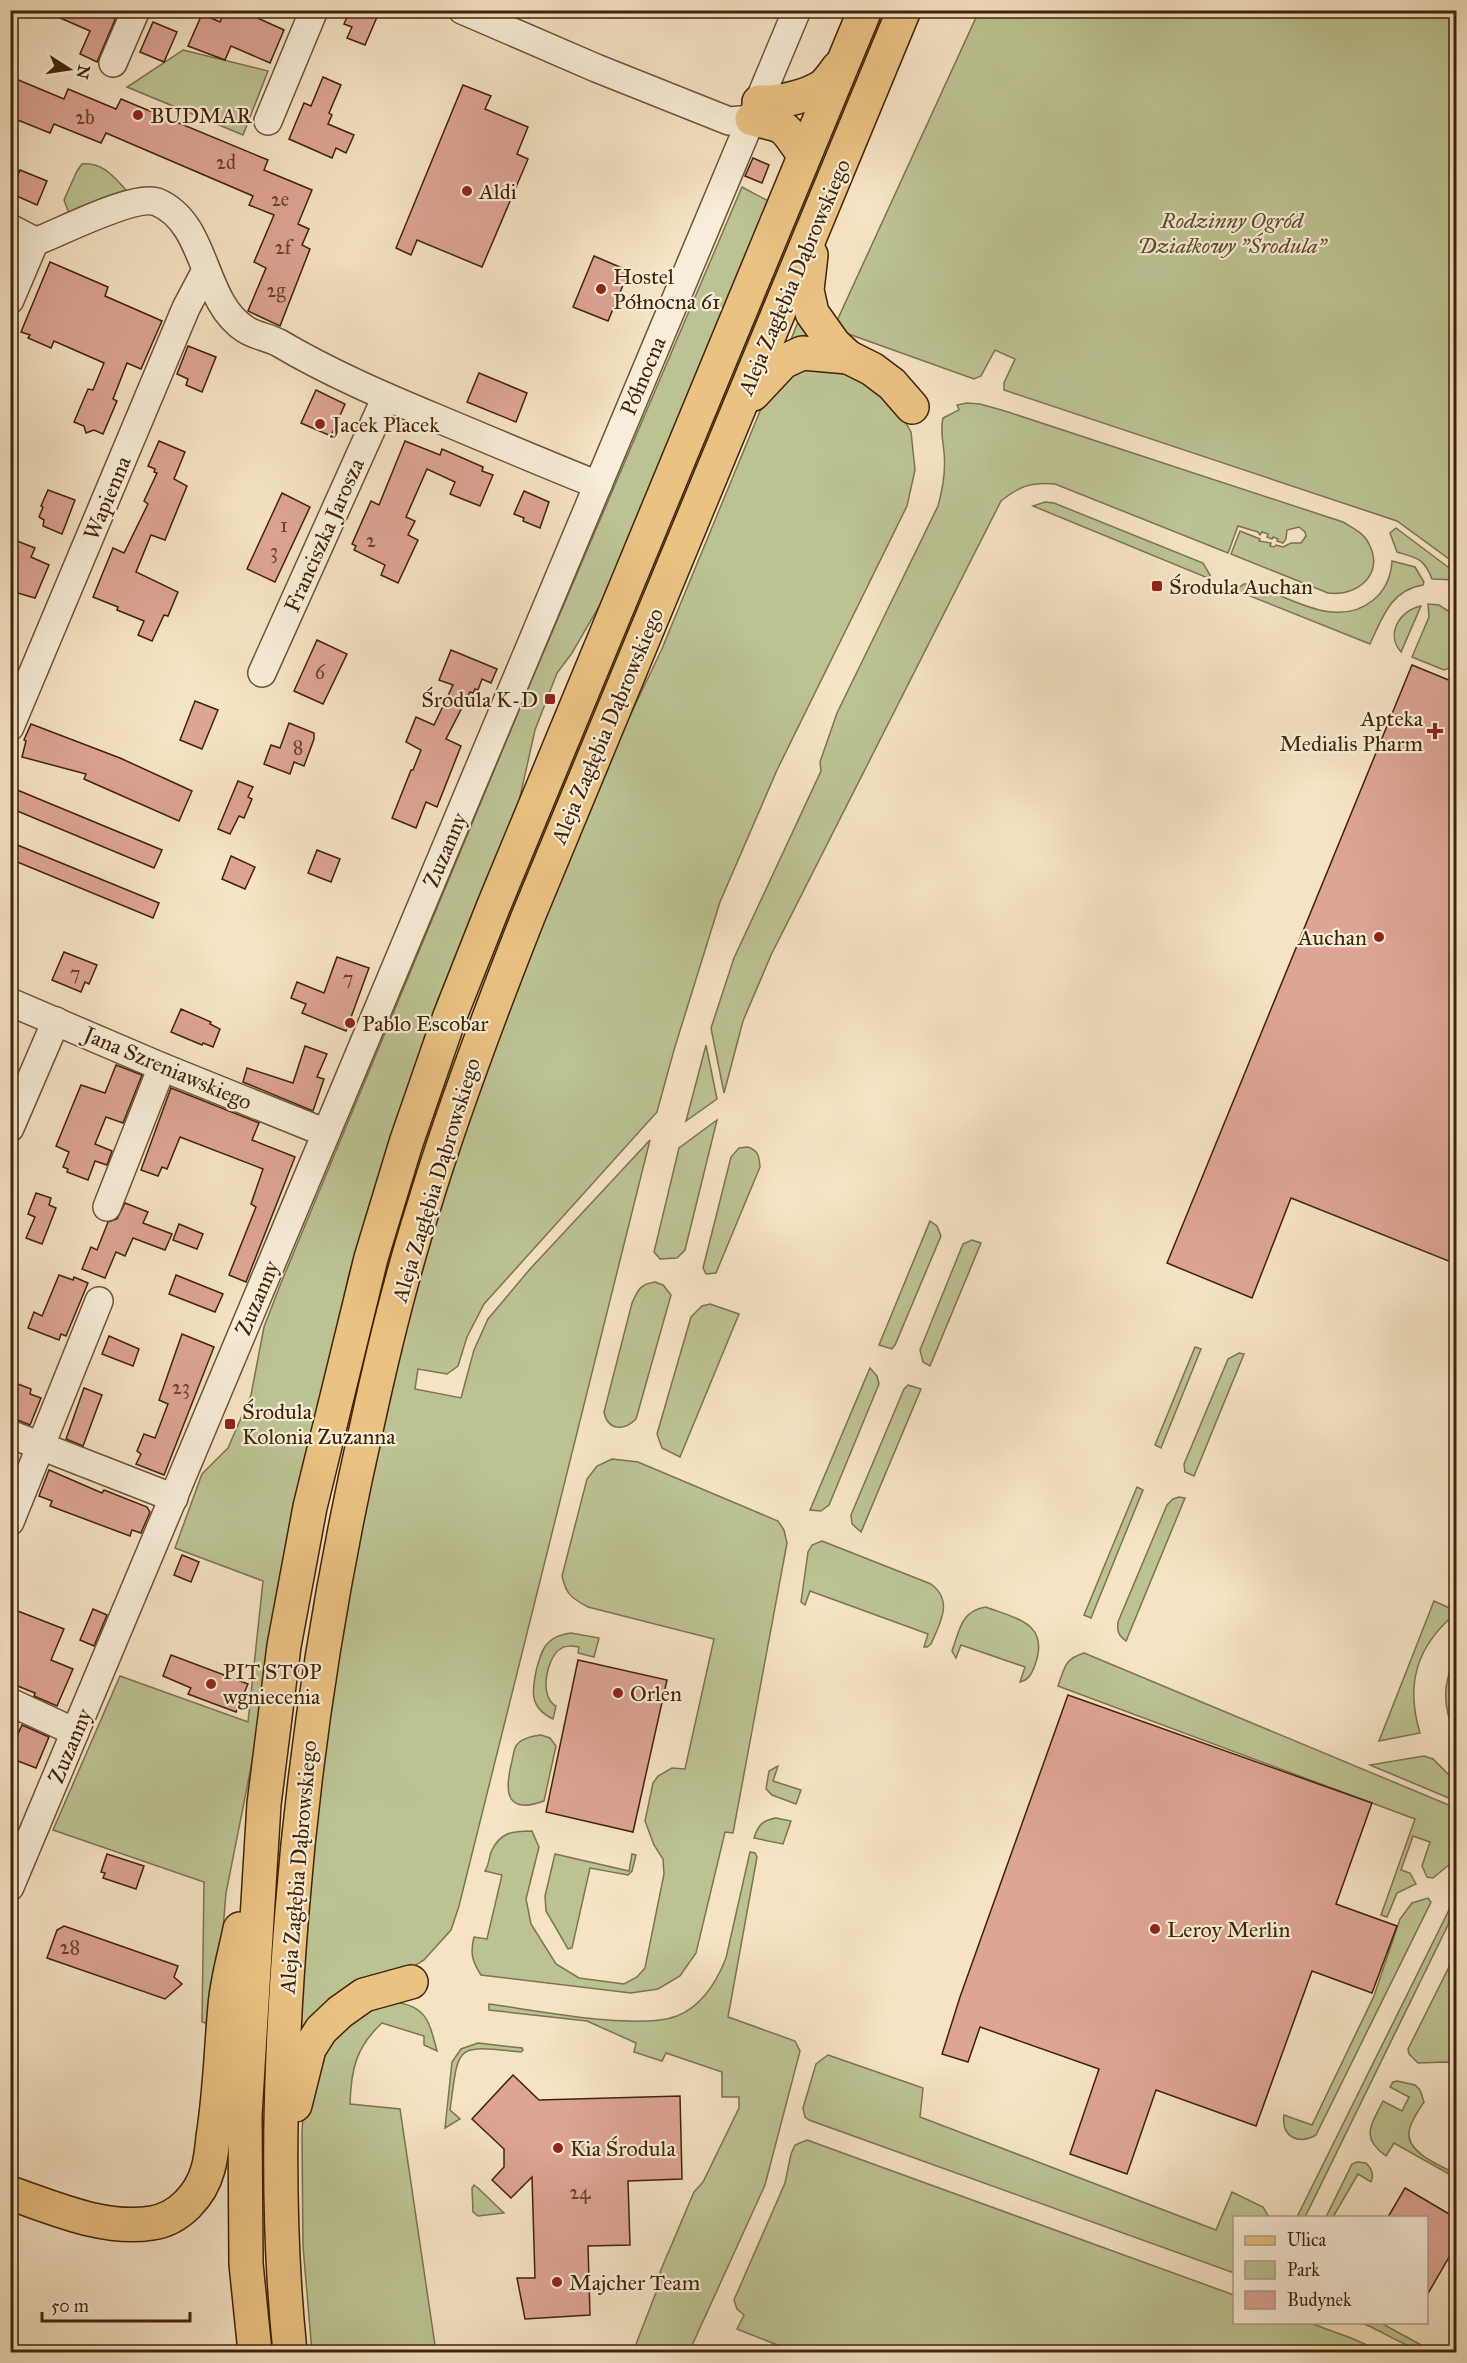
<svg xmlns="http://www.w3.org/2000/svg" width="1467" height="2363" font-family="'IM FELL Great Primer',serif">
  <rect width="100%" height="100%" fill="#f5e3c3"/>
  <filter id="stains"><feTurbulence type="fractalNoise" baseFrequency=".00333" numOctaves="4"/><feColorMatrix values="0 0 0 0 .2 0 0 0 0 .09 0 0 0 0 .02 0 0 0 .5 -.17"/></filter>
  <radialGradient id="worn" r=".72"><stop offset=".6" stop-color="#630" stop-opacity="0"/><stop offset="1" stop-color="#630" stop-opacity=".3"/></radialGradient>
  <g fill="#bcc393" stroke="#7e734d" stroke-width="1.5">
    <polygon points="979,11 1456,11 1456,564 1397,521 1004,390 1004,383 1015,359 995,350 981,376 974,379 843,332 836,323"/>
    <polygon points="183,50 268,71 243,135 127,87"/>
    <path d="M82 164C103 162 114 177 126 190L69 213 64 200 77 171Z"/>
    <polygon points="742,187 772,203 605,596 572,653 557,673 535,730 515,819 462,950 349,1274 226,1893 215,2026 202,2022 204,1882 53,1830 120,1676 248,1722 263,1581 175,1548 202,1474 228,1448 251,1395 264,1327 279,1288 530,684"/>
    <polygon points="800,317 817,340 788,347"/>
    <polygon points="807,364 848,371 894,402 911,432 915,470 907,506 777,770 720,902 674,1050 657,1112 484,1304 467,1337 458,1366 447,1374 418,1369 415,1389 461,1398 474,1350 488,1319 530,1269 650,1140 459,1906 451,1930 424,1960 300,2037 302,1914 315,1762 378,1428 448,1165 584,811 661,651 765,399 772,388"/>
    <path d="M967 403 980 404 1005 411 1343 522C1353 528 1364 533 1369 544 1385 574 1357 597 1328 593L1231 554 1240 531 1260 539 1259 541 1271 543 1270 546 1274 547 1276 545 1283 547 1291 543H1301L1306 536 1305 532 1299 527 1287 530 1286 539 1283 543 1277 541 1278 539 1273 537 1272 539 1267 537 1268 534 1262 532 1260 535 1258 532 1238 526 1228 553 1055 484C1030 482 1020 486 1001 501L771 955 743 1021 724 1093 711 1028 734 958 821 771 820 762 837 713 938 506C943 488 946 471 944 452 943 440 940 431 943 418L959 410 957 405Z"/>
    <polygon points="1045,502 1054,503 1203,563 1210,575 1210,579 1033,506"/>
    <path d="M1396 528 1456 573V580L1432 579C1424 558 1417 558 1397 552L1390 533Z"/>
    <path d="M1392 561 1415 567 1424 582 1423 585C1391 590 1382 618 1370 644L1235 590 1244 584H1253C1289 598 1337 629 1372 601 1385 591 1391 578 1392 561Z"/>
    <polygon points="1428,604 1439,605 1456,616 1456,666 1444,670 1412,657 1429,617"/>
    <path d="M1421 606 1401 652C1385 634 1400 610 1421 606Z"/>
    <polygon points="706,1045 717,1099 686,1121"/>
    <polygon points="717,1120 685,1250 677,1258 660,1259 654,1252 679,1148"/>
    <path d="M748 1147C759 1151 759 1157 760 1167L716 1273 706 1274 703 1268 731 1157 739 1148Z"/>
    <polygon points="930,1221 937,1226 941,1236 895,1345 892,1349 879,1345"/>
    <polygon points="972,1240 981,1243 930,1366 923,1362 920,1350 963,1244"/>
    <path d="M655 1282 663 1285 671 1295 636 1419C624 1431 608 1431 604 1412L632 1303C638 1290 640 1284 655 1282Z"/>
    <polygon points="710,1304 739,1314 680,1457 662,1448 657,1434 691,1317 702,1306"/>
    <polygon points="1195,1347 1201,1349 1161,1448 1155,1445"/>
    <polygon points="1239,1353 1244,1354 1194,1476 1185,1472 1184,1464 1228,1359"/>
    <polygon points="870,1368 877,1376 879,1384 829,1505 821,1511 810,1510"/>
    <polygon points="908,1385 921,1389 861,1532 852,1524 851,1515 904,1389"/>
    <path d="M612 1459 638 1462 778 1521 784 1530 787 1543 733 1833 725 1832 696 1953 680 1976 658 1989 631 1993 481 1975C472 1961 470 1953 474 1937L487 1939 502 1875 485 1871C489 1865 489 1858 491 1852 500 1832 512 1831 532 1831L539 1847 526 1899 531 1924 556 1964 579 1978 624 1984 637 1977 645 1968 664 1874 663 1859 654 1845 645 1821 653 1783 658 1776 672 1768 685 1769 714 1639 588 1607C571 1598 566 1594 562 1576L587 1479 597 1466Z"/>
    <polygon points="1137,1487 1143,1490 1091,1618 1084,1615"/>
    <path d="M1179 1497 1185 1498 1126 1641C1118 1635 1117 1631 1118 1622L1167 1505 1173 1499Z"/>
    <path d="M822 1541 931 1584C954 1601 940 1623 931 1644L927 1647H924L928 1634 810 1591 805 1605 801 1602 808 1552 812 1545Z"/>
    <path d="M1434 1601 1456 1611V1613C1417 1646 1405 1683 1420 1733L1379 1741Z"/>
    <path d="M986 1607C1017 1619 1050 1623 1035 1665 1032 1673 1029 1680 1020 1682L1025 1667 961 1645 956 1658 952 1651C960 1629 961 1611 986 1607Z"/>
    <path d="M571 1633 599 1638 594 1657 578 1653 579 1647C572 1646 565 1645 560 1649 546 1659 539 1697 556 1706L553 1719C528 1707 532 1689 537 1667 540 1658 542 1648 549 1642 555 1636 563 1634 571 1633Z"/>
    <path d="M1084 1653 1456 1808V1859L1433 1878 1427 1877 1422 1866 1430 1842 1413 1836 1401 1870 1410 1873 1416 1884 1397 1893 1387 1917 1381 1915 1415 1819 1058 1686C1065 1666 1065 1659 1084 1653Z"/>
    <path d="M1456 1659V1735C1444 1711 1441 1684 1456 1659Z"/>
    <path d="M541 1735 550 1738 556 1746 544 1801C508 1814 504 1795 511 1765 513 1759 513 1751 516 1746 521 1738 532 1736 541 1735Z"/>
    <polygon points="1424,1756 1433,1759 1456,1782 1456,1801 1370,1765"/>
    <polygon points="778,1766 773,1781 801,1790 796,1804 772,1795 766,1789 769,1771"/>
    <path d="M776 1818 791 1821 783 1844 754 1838C758 1825 763 1820 776 1818Z"/>
    <path d="M750 1852 755 1853 757 1857 728 2017 795 2041 800 2051 765 2185 689 2352H633L662 2277 660 2272 694 2192 703 2182 739 2108V2097H722V2072L666 2053 662 2061 634 2052 636 2043 587 2021 489 2010V2004C534 2010 638 2031 677 2016 702 2006 717 1981 726 1958Z"/>
    <polygon points="555,1854 629,1871 632,1854 636,1855 632,1871 628,1875 590,1868 572,1948 568,1949 546,1911 545,1896"/>
    <path d="M1428 1898 1431 1902 1316 2135C1298 2145 1281 2137 1284 2115L1312 2125 1374 1996 1400 1919 1412 1903Z"/>
    <polygon points="1449,1910 1452,1911 1448,1925 1305,2217 1297,2217"/>
    <polygon points="1456,1956 1456,2066 1447,2062 1418,2063 1409,2054 1408,2049 1453,1959"/>
    <path d="M387 2001C425 2005 428 2016 437 2051L424 2045V2036L382 2023C356 2047 351 2069 350 2104L400 2109 436 2352H312L303 2246 302 2132 304 2098 325 2042 342 2024Z"/>
    <path d="M478 2043 522 2048 523 2050 521 2052C454 2045 459 2044 450 2110L460 2119 445 2128 452 2062 461 2049Z"/>
    <polygon points="828,2055 923,2088 920,2117 1216,2230 1232,2192 1263,2207 1269,2217 1234,2218 1234,2273 809,2120 805,2117 803,2108 816,2064"/>
    <path d="M1397 2081 1415 2085 1420 2090 1424 2102C1418 2111 1410 2122 1409 2132 1406 2153 1442 2166 1456 2174V2178L1394 2143 1386 2156C1360 2137 1371 2126 1383 2101L1402 2111 1409 2097 1390 2087 1393 2082Z"/>
    <polygon points="807,2140 1234,2295 1234,2322 1310,2323 1351,2338 1383,2352 795,2352 737,2329 744,2315 737,2309 734,2300 785,2183 791,2154 795,2145"/>
    <path d="M1357 2162 1366 2163C1372 2169 1374 2174 1371 2182L1358 2174 1333 2217H1326L1352 2164Z"/>
    <polygon points="474,2185 478,2188 504,2213 478,2216 473,2212 472,2188"/>
    <path d="M1362 2323H1381L1434 2352C1413 2353 1383 2331 1362 2323Z"/>
  </g>
  <g fill="#dea494" stroke="#402307" stroke-width="1.5">
    <polygon points="42,10 119,10 97,62 80,54 90,31"/>
    <polygon points="225,10 240,10 284,30 270,63 231,46 225,60 188,46 202,14 220,22"/>
    <polygon points="350,10 380,10 365,45 347,38 352,27 344,24"/>
    <polygon points="153,22 177,32 164,62 140,52"/>
    <polygon points="323,77 341,85 329,113 332,115 328,124 354,135 346,153 336,148 332,158 289,139 304,103 311,106"/>
    <polygon points="16,79 64,99 68,89 116,109 121,99 268,160 264,170 312,190 298,224 309,229 302,245 310,249 280,326 248,311 266,268 254,262 274,215 249,205 253,196 106,133 101,143 54,124 50,133 10,117 10,91"/>
    <polygon points="463,85 491,96 485,109 528,127 517,154 528,159 482,267 417,240 411,255 396,248"/>
    <polygon points="753,158 769,165 762,183 745,176"/>
    <polygon points="20,170 47,181 37,205 12,194 14,190 12,189"/>
    <polygon points="594,256 629,271 608,321 573,307"/>
    <polygon points="50,262 108,287 105,296 162,321 141,369 127,363 113,399 117,401 103,434 94,430 86,433 84,426 74,422 88,389 93,390 104,363 54,341 51,348 28,338 30,335 21,332"/>
    <polygon points="188,346 216,357 202,392 186,385 188,379 177,374"/>
    <polygon points="479,373 527,393 516,422 467,402"/>
    <polygon points="316,390 345,404 331,436 301,423"/>
    <polygon points="159,441 185,452 174,479 187,486 165,540 151,535 136,572 178,592 168,616 164,615 152,641 138,635 144,621 117,610 118,607 93,597 113,548 124,553 148,504 144,501 157,473 154,472 155,469 148,466"/>
    <polygon points="405,441 440,455 442,449 483,467 482,471 493,475 480,506 450,494 455,482 427,469 406,517 415,521 408,535 418,540 398,583 381,575 385,565 354,550 356,546 352,544 371,501 379,505"/>
    <polygon points="48,490 75,500 62,534 43,526 44,520 39,517 43,507 41,506"/>
    <polygon points="524,491 549,502 540,528 523,521 524,518 514,514"/>
    <polygon points="282,493 310,507 275,582 247,569"/>
    <polygon points="17,541 35,548 31,557 49,565 35,598 14,592 10,582 10,555"/>
    <polygon points="317,640 347,654 323,704 294,691"/>
    <polygon points="451,650 497,669 491,683 482,679 478,690 475,689 473,693 470,692 446,739 461,746 437,807 426,802 416,828 392,818 411,770 413,770 421,750 406,742 416,717 434,725 453,685 439,680"/>
    <polygon points="1412,665 1456,683 1456,1264 1291,1198 1252,1298 1167,1263"/>
    <polygon points="195,701 218,710 202,749 180,740"/>
    <polygon points="289,723 314,733 314,739 304,766 294,762 290,774 264,764 271,745 280,748"/>
    <polygon points="31,724 120,758 192,791 179,821 84,779 86,774 22,757 26,741 24,740"/>
    <polygon points="238,781 253,787 248,797 252,799 244,818 239,816 230,834 218,829"/>
    <polygon points="10,787 162,850 154,868 10,808"/>
    <polygon points="10,842 159,903 153,918 10,859"/>
    <polygon points="317,850 340,859 331,882 308,873"/>
    <polygon points="231,856 255,867 245,889 222,879"/>
    <polygon points="64,952 97,965 89,984 85,982 81,992 52,980"/>
    <polygon points="337,957 369,968 346,1031 302,1013 306,1004 291,998 297,982 324,993"/>
    <polygon points="181,1009 211,1022 210,1024 220,1029 213,1047 203,1043 202,1045 171,1032"/>
    <polygon points="305,1046 327,1054 317,1077 324,1079 313,1111 243,1082 247,1068 293,1083"/>
    <polygon points="116,1065 142,1075 123,1123 106,1117 95,1144 112,1151 107,1165 95,1161 88,1180 67,1172 68,1169 63,1167 69,1152 56,1146 81,1085 105,1093"/>
    <polygon points="171,1088 259,1123 252,1140 295,1157 246,1282 229,1275 256,1207 251,1204 263,1169 180,1137 167,1169 162,1167 158,1176 141,1170"/>
    <polygon points="36,1193 51,1198 49,1205 56,1208 42,1244 26,1238 35,1217 28,1214"/>
    <polygon points="125,1203 148,1212 143,1223 172,1234 165,1250 133,1238 125,1256 116,1252 105,1278 82,1269 91,1247 97,1250 108,1222 117,1219"/>
    <polygon points="179,1224 203,1234 197,1249 173,1240"/>
    <polygon points="59,1275 73,1280 74,1277 88,1283 66,1336 61,1334 59,1340 28,1328 34,1312 42,1316"/>
    <polygon points="176,1275 223,1294 215,1312 169,1294"/>
    <polygon points="182,1334 214,1347 164,1475 136,1464 141,1454 137,1451 144,1434 155,1438 168,1404 159,1400"/>
    <polygon points="109,1336 139,1349 133,1366 102,1354"/>
    <polygon points="10,1381 31,1389 30,1394 41,1398 30,1425 10,1417"/>
    <polygon points="84,1388 102,1395 83,1446 66,1439"/>
    <polygon points="49,1470 102,1493 104,1490 147,1507 150,1512 141,1533 132,1530 130,1536 50,1506 52,1501 39,1496"/>
    <polygon points="182,1555 199,1562 191,1582 174,1575"/>
    <polygon points="10,1608 64,1629 51,1660 73,1669 57,1706 34,1696 35,1693 10,1683"/>
    <polygon points="93,1609 107,1615 94,1646 80,1640"/>
    <polygon points="171,1655 248,1684 236,1712 188,1694 191,1688 163,1676"/>
    <polygon points="578,1660 667,1680 633,1832 546,1812"/>
    <polygon points="1068,1695 1372,1803 1336,1904 1397,1926 1372,1993 1312,1971 1256,2126 1156,2090 1127,2174 1070,2154 1099,2069 980,2027 968,2062 942,2054 960,1997"/>
    <polygon points="22,1725 49,1737 36,1768 10,1758 10,1751"/>
    <polygon points="107,1854 144,1866 136,1889 103,1878 105,1873 101,1872"/>
    <polygon points="64,1926 178,1966 174,1977 182,1984 165,1999 47,1958 57,1930"/>
    <polygon points="513,2075 539,2100 680,2096 682,2179 628,2181 630,2245 588,2246 590,2315 525,2319 517,2278 535,2278 532,2177 511,2198 492,2180 504,2167 504,2149 472,2119"/>
    <polygon points="1405,2188 1456,2218 1456,2245 1426,2297 1426,2217 1388,2217"/>
  </g>
  <g fill="none" stroke-linecap="round" stroke-linejoin="round">
    <g stroke="#6d5336" stroke-width="30">
      <g id="minor">
        <polyline points="462,10 596,68 729,121 752,119"/>
        <polyline points="113,63 136,10"/>
        <polyline points="268,121 314,10"/>
        <path d="M10 228 35 241 42 239C65 230 135 194 157 202 208 223 201 301 245 329 255 336 268 337 279 343 328 372 381 395 434 417 489 440 543 463 598 485"/>
        <polyline points="10,300 35,241"/>
        <polyline points="262,673 386,397"/>
        <polyline points="10,727 186,308 206,270"/>
        <polyline points="10,1002 162,1067 326,1133"/>
        <polyline points="10,1128 56,1021"/>
        <polyline points="107,1207 162,1067"/>
        <polyline points="10,1434 174,1498"/>
        <polyline points="10,1522 99,1301"/>
        <polyline points="10,1702 75,1732"/>
        <polyline points="10,1887 797,10"/>
      </g>
    </g>
    <g stroke="#402307" stroke-width="36">
      <g id="major">
        <path d="M759 102C779 103 806 97 823 86 829 81 834 73 838 68"/>
        <path d="M752 119C789 126 783 126 804 155"/>
        <polyline points="811,255 807,290 812,313 834,344 848,357 872,369 892,384 912,407"/>
        <polyline points="753,394 783,362 802,353 848,357"/>
        <polyline points="295,2105 309,2049 321,2030 340,2012 364,1995 411,1982"/>
        <path d="M10 2193C54 2208 105 2231 152 2223 179 2219 201 2195 208 2169 211 2159 212 2148 213 2137 220 2094 221 2050 225 2006 227 1980 235 1954 240 1929"/>
        <polyline points="255,2352 246,2264 245,2116 264,1804 284,1646 310,1507 371,1258 406,1143 450,1016 494,905 865,10"/>
        <path d="M290 2352C275 2206 280 2057 292 1911 305 1748 330 1589 366 1430 382 1356 400 1281 423 1209 453 1110 490 1013 528 917L904 10"/>
      </g>
    </g>
    <use href="#minor" stroke="#f8edd8" stroke-width="27"/>
    <use href="#major" stroke="#eac282" stroke-width="33"/>
  </g>
  <g fill="#8f2418" stroke="#f8edd8" stroke-width="2">
    <circle cx="138" cy="115" r="6"/>
    <circle cx="467" cy="191" r="6"/>
    <circle cx="601" cy="289" r="6"/>
    <circle cx="320" cy="424" r="6"/>
    <rect x="1151" y="580" width="12" height="12" rx="3"/>
    <rect x="544" y="693" width="12" height="12" rx="3"/>
    <path d="M1432 722h6v6h6v6h-6v6h-6v-6h-6v-6h6z"/>
    <circle cx="1379" cy="937" r="6"/>
    <circle cx="350" cy="1023" r="6"/>
    <rect x="224" y="1418" width="12" height="12" rx="3"/>
    <circle cx="211" cy="1684" r="6"/>
    <circle cx="618" cy="1693" r="6"/>
    <circle cx="1155" cy="1929" r="6"/>
    <circle cx="558" cy="2148" r="6"/>
    <circle cx="557" cy="2282" r="6"/>
  </g>
  <g text-anchor="middle" dominant-baseline="central" stroke-width="4.5" stroke-linejoin="round" paint-order="stroke">
    <g font-size="20" fill="#68432a">
      <text x="85" y="117">2b</text>
      <text x="226" y="162">2d</text>
      <text x="280" y="199">2e</text>
      <text x="283" y="247">2f</text>
      <text x="276" y="290">2g</text>
      <text x="284" y="525">1</text>
      <text x="371" y="540">2</text>
      <text x="274" y="551">3</text>
      <text x="320" y="672">6</text>
      <text x="298" y="747">8</text>
      <text x="75" y="973">7</text>
      <text x="348" y="978">7</text>
      <text x="181" y="1387">23</text>
      <text x="70" y="1947">28</text>
      <text x="580" y="2192">24</text>
    </g>
    <g font-size="22" fill="#402307" stroke="#f8edd8" text-anchor="start">
      <text x="150" y="115">BUDMAR</text>
      <text x="479" y="191">Aldi</text>
      <text x="613" y="276">Hostel<tspan x="613" dy="25">Północna 61</tspan></text>
      <text x="332" y="424">Jacek Placek</text>
      <text x="1169" y="586">Środula Auchan</text>
      <text x="538" y="699" text-anchor="end">Środula K-D</text>
      <text x="1423" y="718" text-anchor="end">Apteka<tspan x="1423" dy="25">Medialis Pharm</tspan></text>
      <text x="1367" y="937" text-anchor="end">Auchan</text>
      <text x="362" y="1023">Pablo Escobar</text>
      <text x="242" y="1411">Środula<tspan x="242" dy="25">Kolonia Zuzanna</tspan></text>
      <text x="223" y="1671">PIT STOP<tspan x="223" dy="25">wgniecenia</tspan></text>
      <text x="630" y="1693">Orlen</text>
      <text x="1167" y="1929">Leroy Merlin</text>
      <text x="570" y="2148">Kia Środula</text>
      <text x="569" y="2282">Majcher Team</text>
    </g>
    <g font-size="22" font-style="italic" fill="#5f4b2a" stroke="#f8edd8">
      <text x="1232" y="220">Rodzinny Ogród<tspan x="1232" dy="25">Działkowy "Środula"</tspan></text>
    </g>
    <g font-size="22" fill="#402307" stroke="#f8edd8">
      <text transform="translate(794 277) rotate(-67)">Aleja Zagłębia Dąbrowskiego</text>
      <text transform="translate(643 376) rotate(-67)">Północna</text>
      <text transform="translate(107 498) rotate(-67)">Wapienna</text>
      <text transform="translate(324 535) rotate(-66)">Franciszka Jarosza</text>
      <text transform="translate(607 726) rotate(-67)">Aleja Zagłębia Dąbrowskiego</text>
      <text transform="translate(445 850) rotate(-67)">Zuzanny</text>
      <text transform="translate(168 1068) rotate(23)">Jana Szreniawskiego</text>
      <text transform="translate(436 1180) rotate(-73)">Aleja Zagłębia Dąbrowskiego</text>
      <text transform="translate(257 1298) rotate(-67)">Zuzanny</text>
      <text transform="translate(70 1746) rotate(-67)">Zuzanny</text>
      <text transform="translate(298 1867) rotate(-85)">Aleja Zagłębia Dąbrowskiego</text>
    </g>
  </g>
  <rect width="1467" height="2363" fill="none" stroke="#f5e3c3" stroke-width="36"/>
  <rect x="12" y="12" width="1443" height="2339" fill="none" stroke="#402307" stroke-width="3"/>
  <rect x="18" y="18" width="1431" height="2327" fill="none" stroke="#402307" stroke-width="1.5"/>
  <rect x="1233" y="2216" width="195" height="108" fill="#f8edd8" stroke="#ae9c84" stroke-width="1.5"/>
  <rect x="1245" y="2236" width="30" height="9" fill="#eac282" stroke="#ae9c84" stroke-width="1.5"/>
  <text x="1287" y="2246" font-size="18" fill="#402307">Ulica</text>
  <rect x="1245" y="2261" width="30" height="18" fill="#bcc393" stroke="#ae9c84" stroke-width="1.5"/>
  <text x="1287" y="2276" font-size="18" fill="#402307">Park</text>
  <rect x="1245" y="2291" width="30" height="18" fill="#dea494" stroke="#ae9c84" stroke-width="1.5"/>
  <text x="1287" y="2306" font-size="18" fill="#402307">Budynek</text>
  <g transform="translate(69 69) rotate(102)" stroke="#f8edd8" stroke-width="4.5" paint-order="stroke">
  <path d="M0-4.5L10 22L0 15L-10 22Z" fill="#402307"/>
  <text y="-9" font-size="16" font-weight="bold" text-anchor="middle" fill="#402307">N</text>
  </g>
  <path d="M42 2312v9h148v-9" fill="none" stroke="#402307" stroke-width="3"/>
  <text x="51" y="2312" font-size="18" fill="#402307" stroke="#f8edd8" stroke-width="4.5" paint-order="stroke">50 m</text>
  <rect width="100%" height="100%" filter="url(#stains)"/>
  <rect width="100%" height="100%" fill="url(#worn)"/>
</svg>
